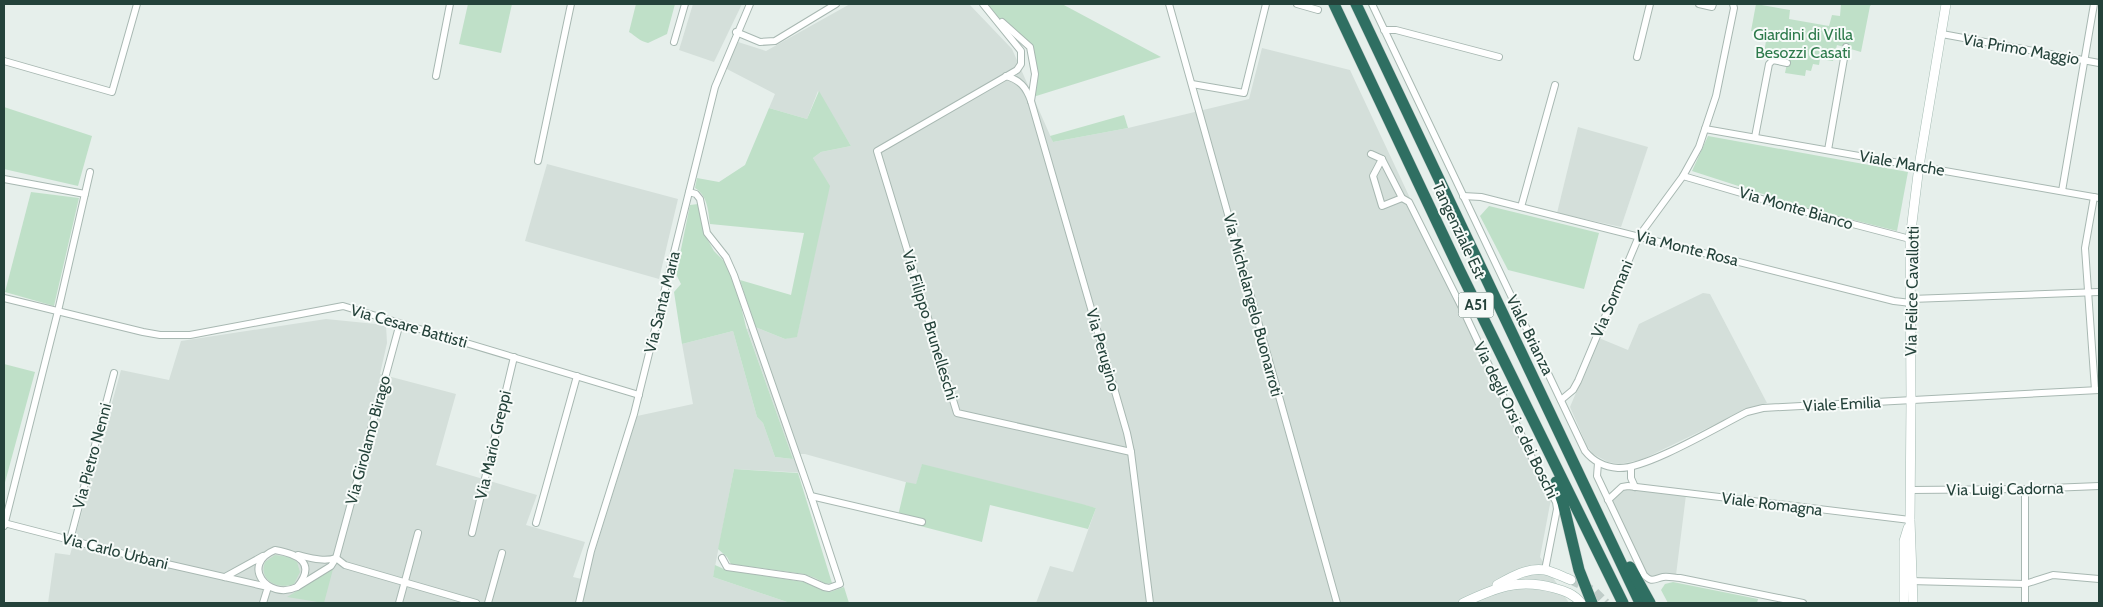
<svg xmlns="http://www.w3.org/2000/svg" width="2103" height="607" font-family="Cabin,sans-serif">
  <rect width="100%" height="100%" fill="#e6efeb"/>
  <g fill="#d4dfda">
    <polygon points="693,4 742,4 714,62 679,50"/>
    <polygon points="850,4 969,4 1012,49 1053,142 1128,128 1249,99 1262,48 1350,70 1551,499 1540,557 1569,603 1036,603 1050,566 1073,572 1096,508 922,465 916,485 805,454 800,454 807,473 734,469 713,577 790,603 48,603 55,553 70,555 121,370 169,380 181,341 326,319 386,325 387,343 380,374 456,394 436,465 537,495 526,525 585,542 573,577 586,580 637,416 693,404 682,344 733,331 757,417 763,423 775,457 793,459 747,329 755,327 785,339 797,336 829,186 813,158 821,152 851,146 818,91 807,119 769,108 775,94 725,68 738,42 766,51"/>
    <polygon points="1578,127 1648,147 1621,227 1557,213"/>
    <polygon points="547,164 678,199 659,279 525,241"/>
    <polygon points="1703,293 1710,294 1767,403 1749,408 1641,460 1620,464 1608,462 1593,454 1587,446 1570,407 1599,338 1628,350 1639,324"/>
    <polygon points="1628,489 1686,495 1676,575 1663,574 1653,578 1646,574 1611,500 1623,490"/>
  </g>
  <g fill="#bfe0c8">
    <polygon points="468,4 512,4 501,53 459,44"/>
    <path d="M636 4H675L667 34 648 43C639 41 636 36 629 32Z"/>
    <polygon points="985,4 1062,4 1161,57 1033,97 1033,55"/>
    <polygon points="1756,4 1790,10 1789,19 1829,26 1832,15 1840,16 1841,4 1872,4 1870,6 1861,52 1837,45 1833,61 1820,59 1819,65 1813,64 1811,71 1806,70 1805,76 1785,73 1788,58 1764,54 1767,34 1751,31"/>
    <path d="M819 91 851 146 821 152 813 158 830 186 797 337 785 339 755 327 740 280 791 295 804 233 710 224C708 211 708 196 695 188L697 178 719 182 745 165 769 108 807 119Z"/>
    <polygon points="4,107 92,136 78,186 4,169"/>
    <polygon points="1124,115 1128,128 1053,142 1050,136"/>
    <polygon points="1708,136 1908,172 1897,231 1806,208 1692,171"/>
    <polygon points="31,192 79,198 54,306 5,292"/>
    <polygon points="698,204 705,235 714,251 726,263 738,294 746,327 793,459 775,457 763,423 757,417 733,331 682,344 674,292 681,284 676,274 690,205"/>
    <polygon points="1489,206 1599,233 1584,289 1508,270 1480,216"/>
    <polygon points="4,364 35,372 4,486"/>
    <polygon points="922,464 1082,504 1096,508 1088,529 990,505 982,542 897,520 906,482 916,484"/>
    <polygon points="734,469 798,473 832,583 826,584 815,578 804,574 731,564 727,557 718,549"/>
    <path d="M275 555 289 557 297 562 300 572 294 584C279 590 258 581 265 562Z"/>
    <polygon points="715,565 726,570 804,582 824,591 830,592 844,587 849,603 790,603 713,577"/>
    <polygon points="333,569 324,603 287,597"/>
    <polygon points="1673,582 1758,599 1757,603 1668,603 1661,590 1665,584"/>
  </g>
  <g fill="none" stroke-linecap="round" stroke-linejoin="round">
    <polyline stroke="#bfccc8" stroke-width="9" stroke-dasharray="9 4.5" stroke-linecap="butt" points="1571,580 1594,591 1606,603"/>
    <g stroke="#a8b8b2" stroke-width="8">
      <g id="street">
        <polyline points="983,4 1021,51 1021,64 1017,70 877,151 957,413 1131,452"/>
        <polyline points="1169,4 1337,603"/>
        <polyline points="1297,4 1318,10"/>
        <path d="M1372 4 1585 451C1593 461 1604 467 1618 468 1645 470 1719 426 1747 412L1763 408 2099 390"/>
        <polyline points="1699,4 1712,7 1713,4"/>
        <polyline points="1002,22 1030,47 1035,74 1031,101"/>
        <polyline points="1384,30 1396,30 1499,57"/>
        <polyline points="736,32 760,42 775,41 836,4"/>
        <polyline points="1942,34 2099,63"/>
        <polyline points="674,42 685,4"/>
        <polyline points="1637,57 1650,4"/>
        <polyline points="4,61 112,92 137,4"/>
        <polyline points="436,76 450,4"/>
        <path d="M1006 76C1020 80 1026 87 1031 101L1127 433 1131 452 1150 603"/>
        <polyline points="1192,84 1244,93 1266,4"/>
        <polyline points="1705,129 2099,198"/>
        <polyline points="1755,137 1769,64 1773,60 1787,63"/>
        <polyline points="1828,150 1846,47"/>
        <polyline points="1371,154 1382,159 1402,198 1409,202 1465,314 1533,460 1556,502 1557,509 1545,570"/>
        <polyline points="1382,159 1373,176 1382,206 1402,198"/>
        <polyline points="538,161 571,4"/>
        <polyline points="1683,176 1803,211 1910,239"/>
        <polyline points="4,179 85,194"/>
        <polyline points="2062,191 2094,4"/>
        <polyline points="689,192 696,194 700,199 707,233 726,257 734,275 811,496 840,584 829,588 824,587 804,578 727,567 722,558"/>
        <polyline points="1463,196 1481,197 1894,301 1911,303"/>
        <polyline points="2094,197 2085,248 2095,390"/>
        <polyline points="1521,207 1555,85"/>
        <polyline points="4,298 143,332 160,335 190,335 343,306 639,395"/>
        <polyline points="1911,299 2099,292"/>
        <polyline points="1561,400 1573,390 1578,381 1639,236 1683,176 1699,147 1716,96 1734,8 1733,4"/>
        <path d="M1598 463 1597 476 1644 575C1652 583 1654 579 1663 577 1668 576 1675 578 1680 578L1803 603"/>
        <polyline points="1631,467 1631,478 1635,487"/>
        <polyline points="2025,489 2025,603"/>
        <polyline points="1911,490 2025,489 2099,486"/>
        <polyline points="811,496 922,522"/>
        <polyline points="1608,500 1622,487 1628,486 1910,520"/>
        <polyline points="4,523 132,556 268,587 263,603"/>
        <polyline points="536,523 577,376"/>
        <polyline points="4,526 58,311 90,172"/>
        <polyline points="472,533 514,357"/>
        <polyline points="70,540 114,373"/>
        <path d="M275 550C298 554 317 563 297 587 267 601 240 564 275 550Z"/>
        <path d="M298 555C311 558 324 562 336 558"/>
        <polyline points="336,558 345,565 476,603"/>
        <polyline points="225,577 263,556"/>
        <polyline points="1910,581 2025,584 2053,575 2099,579"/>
        <polyline points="297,587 331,566 336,558 400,323"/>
        <polyline points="399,603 418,533"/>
        <polyline points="488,603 502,553"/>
        <polyline points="579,603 591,551 634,414 715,87 750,4"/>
      </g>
    </g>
    <g stroke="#a4bbb3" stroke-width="10">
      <g id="secondary">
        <path d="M1497 585C1511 577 1528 567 1545 570 1554 572 1563 577 1571 580"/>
        <path d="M1463 603C1495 588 1518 578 1554 588 1565 591 1574 594 1581 603"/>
        <polyline points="1904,603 1904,541 1908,528"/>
        <polyline points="1913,603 1910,520 1911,401 1910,239 1919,166 1946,4"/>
      </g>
    </g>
    <g stroke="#c2cac8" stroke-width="12">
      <g id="highway">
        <polyline points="1334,4 1460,271 1623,603"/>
        <polyline points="1356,4 1640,603"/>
        <polyline points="1556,482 1563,503 1579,570 1592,603"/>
        <polyline points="1630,567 1650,603"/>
      </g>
    </g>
    <use href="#street" stroke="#fff" stroke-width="6"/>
    <use href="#secondary" stroke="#fff" stroke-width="9"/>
    <use href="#highway" stroke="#2f6f62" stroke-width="11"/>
  </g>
  <g text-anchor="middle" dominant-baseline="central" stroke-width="4" stroke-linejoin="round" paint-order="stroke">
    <rect fill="#f7fbf9" stroke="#637a73" stroke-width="1" x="1458.5" y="292.5" width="35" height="25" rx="4"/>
    <g font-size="15" font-weight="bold" fill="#24423a">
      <text x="1476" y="305">A51</text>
    </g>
    <g font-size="16" fill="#2d7a4b" stroke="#f7fbf9">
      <text x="1803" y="34">Giardini di Villa<tspan x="1803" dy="18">Besozzi Casati</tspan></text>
    </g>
    <g font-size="16" fill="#24423a" stroke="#f7fbf9">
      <text transform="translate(2021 49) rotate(10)">Via Primo Maggio</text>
      <text transform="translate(1902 163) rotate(10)">Viale Marche</text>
      <text transform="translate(1796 208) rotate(16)">Via Monte Bianco</text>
      <text transform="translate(1459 230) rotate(65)">Tangenziale Est</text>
      <text transform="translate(1687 248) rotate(14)">Via Monte Rosa</text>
      <text transform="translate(1912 291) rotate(-89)">Via Felice Cavallotti</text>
      <text transform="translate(1612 299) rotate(-67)">Via Sormani</text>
      <text transform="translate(662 302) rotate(-76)">Via Santa Maria</text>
      <text transform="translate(1253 305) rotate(75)">Via Michelangelo Buonarroti</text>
      <text transform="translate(930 325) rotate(73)">Via Filippo Brunelleschi</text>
      <text transform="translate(409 326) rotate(16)">Via Cesare Battisti</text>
      <text transform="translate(1530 335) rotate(64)">Viale Brianza</text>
      <text transform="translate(1103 350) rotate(74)">Via Perugino</text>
      <text transform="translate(1842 404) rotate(-3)">Viale Emilia</text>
      <text transform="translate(1516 420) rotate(64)">Via degli Orsi e dei Boschi</text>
      <text transform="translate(368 440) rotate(-75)">Via Girolamo Birago</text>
      <text transform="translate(493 445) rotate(-77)">Via Mario Greppi</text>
      <text transform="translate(92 456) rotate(-75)">Via Pietro Nenni</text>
      <text transform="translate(2005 489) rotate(-1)">Via Luigi Cadorna</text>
      <text transform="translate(1772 504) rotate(7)">Viale Romagna</text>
      <text transform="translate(115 551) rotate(14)">Via Carlo Urbani</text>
    </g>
  </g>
  <rect width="2103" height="607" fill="none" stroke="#24423a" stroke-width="10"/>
</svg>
